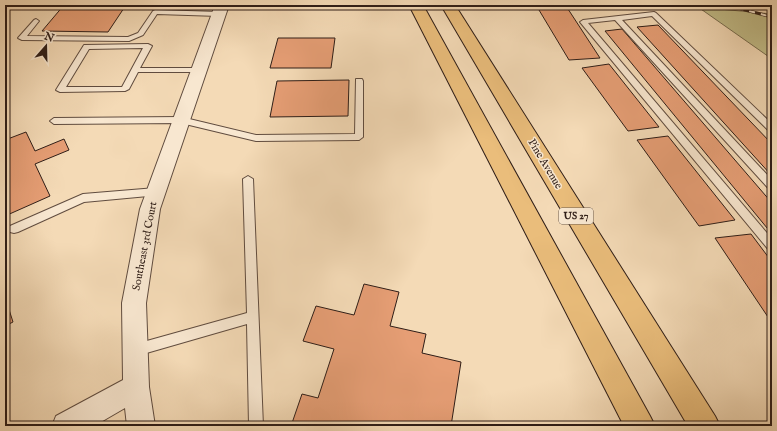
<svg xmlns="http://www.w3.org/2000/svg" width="777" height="431" font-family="'IM FELL English',serif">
  <rect width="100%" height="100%" fill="#f4dab6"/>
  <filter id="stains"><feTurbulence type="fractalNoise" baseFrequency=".005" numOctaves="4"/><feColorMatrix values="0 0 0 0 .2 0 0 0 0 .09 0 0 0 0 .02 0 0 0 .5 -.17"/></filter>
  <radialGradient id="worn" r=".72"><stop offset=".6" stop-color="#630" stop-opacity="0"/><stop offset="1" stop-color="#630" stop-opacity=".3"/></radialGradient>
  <polygon fill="#c2bd89" stroke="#786d50" points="698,7 772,14 772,59"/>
  <g fill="#e69e75" stroke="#2e1d17">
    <polygon points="64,5 126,5 108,32 42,31"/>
    <polygon points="536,5 617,5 618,6 568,9 600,58 569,60"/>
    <polygon points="658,25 772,144 772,176 637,27"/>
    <polygon points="622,29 772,203 772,234 605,31"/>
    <polygon points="278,38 335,38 331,68 270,68"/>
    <polygon points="609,64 659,127 628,131 582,68"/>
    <polygon points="349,80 348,116 270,117 277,81"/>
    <polygon points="26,132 35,151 64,139 69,150 35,164 50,196 5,216 5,140"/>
    <polygon points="668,136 735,220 699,226 637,140"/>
    <polygon points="751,234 772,262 772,323 715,238"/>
    <polygon points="364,284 399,292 390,326 426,334 422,353 461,362 451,426 291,426 302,394 318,398 334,349 303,341 316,306 354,315"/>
    <polygon points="5,297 13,322 5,326"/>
  </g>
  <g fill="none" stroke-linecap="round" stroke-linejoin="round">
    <g stroke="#604c3f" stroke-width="2">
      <g id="service">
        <polygon points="155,10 219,12 222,14 219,16 157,14 143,35 129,41 22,40 18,38 34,20 36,19 39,21 27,36 128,37 138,33 153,11"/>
        <polygon points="654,12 656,13 772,124 772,132 769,131 652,16 622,20 772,180 772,190 769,189 615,20 588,23 772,239 772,250 768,249 580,22 583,20"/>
        <path d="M148 44 152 46 140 68H199L203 70 199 72H138L129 89 125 91 60 92 56 90 84 45ZM143 48 122 87H66L89 49Z"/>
        <polygon points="356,79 362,79 363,81 363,137 359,140 256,141 181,123 54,124 50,121 54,118 181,117 256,135 355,134"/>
        <polygon points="248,176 253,179 263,426 249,426 247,324 136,356 132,354 130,350 132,346 136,344 247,313 243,179"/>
        <polygon points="156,188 159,189 161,192 159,195 84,202 18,232 14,233 10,232 9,229 10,226 83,194"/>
      </g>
    </g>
    <g stroke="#604c3f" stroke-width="2">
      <polygon id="minor" points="215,5 229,5 160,209 146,303 149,387 155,426 127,426 125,408 94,426 52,426 56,416 123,380 122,303 140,209"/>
    </g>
    <g stroke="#2e1d17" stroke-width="2">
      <g id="trunk">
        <polygon points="409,5 423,5 650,416 655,426 624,426"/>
        <polygon points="441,5 455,5 715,416 720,426 688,426"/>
      </g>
    </g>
    <use href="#service" fill="#f8e7d0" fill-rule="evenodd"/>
    <use href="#minor" fill="#f8e7d0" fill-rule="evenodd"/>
    <use href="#trunk" fill="#eabd7b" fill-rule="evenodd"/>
    <g stroke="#2e1d17" stroke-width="3">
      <polyline id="rail" points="726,5 772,17"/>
    </g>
    <use href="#rail" stroke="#f8e7d0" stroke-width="2" stroke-dasharray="6" stroke-linecap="butt"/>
  </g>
  <g text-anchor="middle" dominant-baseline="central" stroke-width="3" stroke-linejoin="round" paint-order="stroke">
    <rect fill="#f8e7d0" stroke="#6b5a4e" stroke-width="1" x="559" y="208" width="34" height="16" rx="3"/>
    <g font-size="10" font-weight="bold" fill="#2e1d17">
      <text x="576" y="216">US 27</text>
    </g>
    <g font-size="11" fill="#2e1d17" stroke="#f8e7d0">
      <text transform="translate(545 164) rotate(59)">Pine Avenue</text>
      <text transform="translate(145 246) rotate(-79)">Southeast 3rd Court</text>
    </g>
  </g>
  <rect width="777" height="431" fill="none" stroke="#f4dab6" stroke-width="20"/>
  <rect x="6" y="6" width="765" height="419" fill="none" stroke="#2e1d17" stroke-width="2"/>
  <rect x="10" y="10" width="757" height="411" fill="none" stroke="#2e1d17"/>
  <g transform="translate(46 46) rotate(20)" stroke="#f8e7d0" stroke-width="3" paint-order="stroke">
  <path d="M0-3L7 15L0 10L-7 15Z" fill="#2e1d17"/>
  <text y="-6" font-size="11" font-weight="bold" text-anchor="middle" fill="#2e1d17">N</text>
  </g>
  <rect width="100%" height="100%" filter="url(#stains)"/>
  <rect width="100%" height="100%" fill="url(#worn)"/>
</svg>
